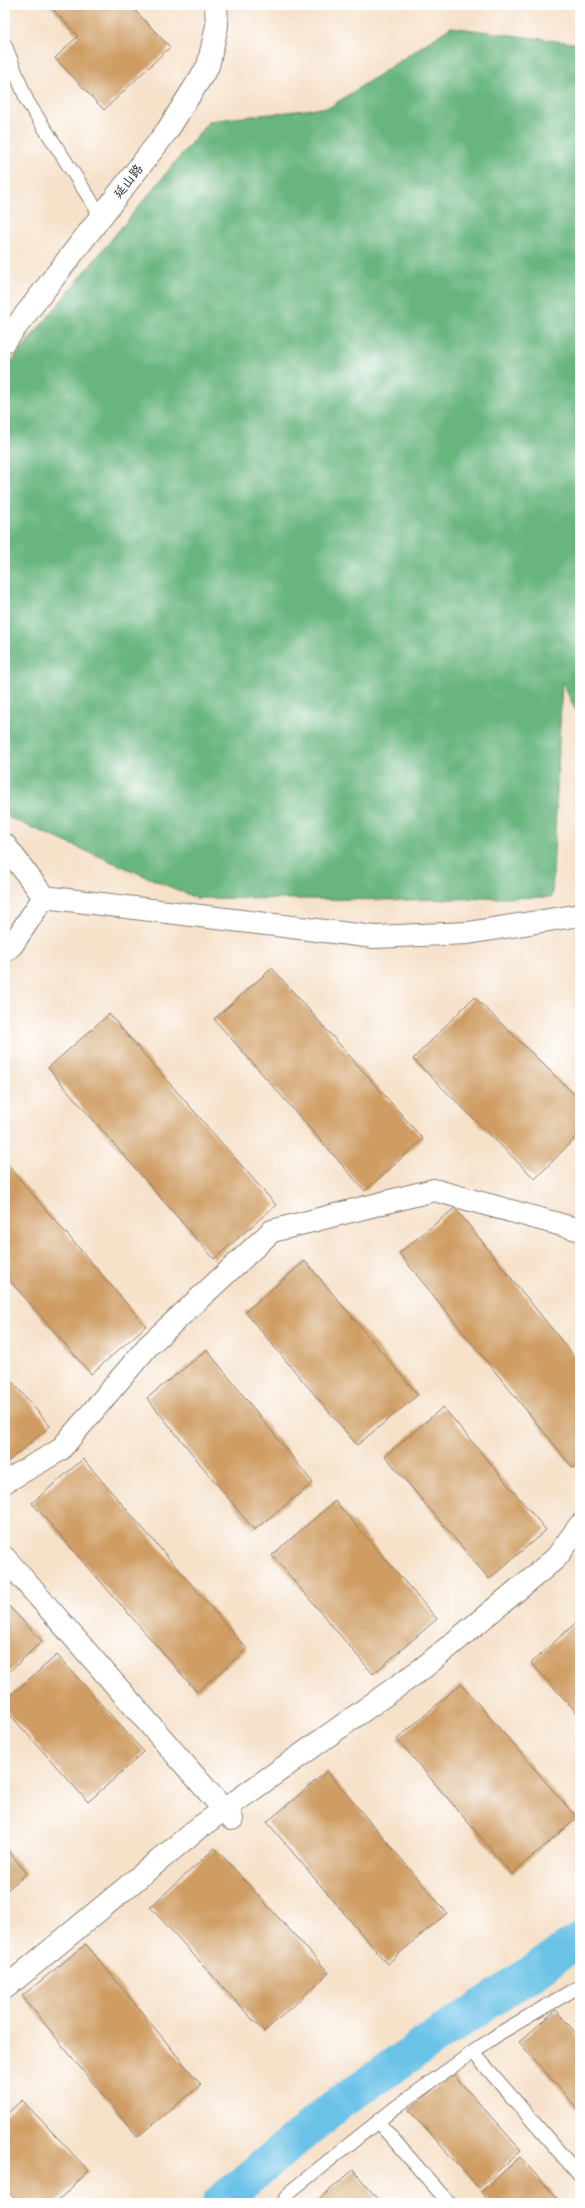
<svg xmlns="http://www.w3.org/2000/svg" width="585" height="2208" font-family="Delius,'LXGW WenKai TC',sans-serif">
  <rect width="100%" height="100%" fill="#fff"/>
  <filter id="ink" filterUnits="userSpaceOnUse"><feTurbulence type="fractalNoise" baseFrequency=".025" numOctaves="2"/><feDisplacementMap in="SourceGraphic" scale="8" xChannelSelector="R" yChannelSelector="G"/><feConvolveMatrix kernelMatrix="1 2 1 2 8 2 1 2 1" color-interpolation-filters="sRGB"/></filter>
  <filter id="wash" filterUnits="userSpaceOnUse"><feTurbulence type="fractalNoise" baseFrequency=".012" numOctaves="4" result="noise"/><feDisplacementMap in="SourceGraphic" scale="16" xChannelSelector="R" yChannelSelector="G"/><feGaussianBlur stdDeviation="0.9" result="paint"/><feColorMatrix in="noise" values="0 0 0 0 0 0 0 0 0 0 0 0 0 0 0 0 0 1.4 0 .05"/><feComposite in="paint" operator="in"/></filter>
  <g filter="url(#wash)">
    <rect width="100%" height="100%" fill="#f6e1c9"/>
    <polygon fill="#67b57e" stroke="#42684d" points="451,27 580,44 580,720 562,681 552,897 405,900 196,898 5,816 5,369 209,121 330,107"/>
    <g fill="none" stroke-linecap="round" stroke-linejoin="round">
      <polyline stroke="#6ac2e7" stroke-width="35" points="219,2203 340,2102 580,1940"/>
    </g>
    <g id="blocks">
      <g fill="#cf9d64">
        <polygon points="49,5 130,5 170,47 104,110 55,58 78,36"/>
        <polygon points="272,968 423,1139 365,1191 214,1019"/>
        <polygon points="474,997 580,1100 580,1133 535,1179 413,1059"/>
        <polygon points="109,1014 276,1205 214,1259 48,1068"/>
        <polygon points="5,1162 146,1326 91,1374 5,1275"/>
        <polygon points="455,1208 580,1364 580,1463 573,1468 399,1253"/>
        <polygon points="305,1261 418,1395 357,1445 245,1312"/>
        <polygon points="207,1350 313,1483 254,1530 147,1398"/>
        <polygon points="5,1373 50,1426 5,1464"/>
        <polygon points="443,1407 546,1530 489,1579 385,1456"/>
        <polygon points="83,1459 247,1649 197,1692 32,1503"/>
        <polygon points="335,1501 437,1619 373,1674 272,1555"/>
        <polygon points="5,1602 42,1641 5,1676"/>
        <polygon points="580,1619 580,1716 531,1663"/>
        <polygon points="57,1655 144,1752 88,1802 5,1709 5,1700"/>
        <polygon points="461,1684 577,1818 512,1874 397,1739"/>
        <polygon points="327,1771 447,1913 387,1964 267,1822"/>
        <polygon points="5,1847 27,1873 5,1892"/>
        <polygon points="215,1848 329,1973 264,2032 150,1907"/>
        <polygon points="86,1944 201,2085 137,2137 22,1996"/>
        <polygon points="556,2010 580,2038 580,2112 519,2042"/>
        <polygon points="452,2073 521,2150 479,2188 409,2110"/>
        <polygon points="22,2100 89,2171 55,2203 19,2203 5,2188 5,2116"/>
        <polygon points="520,2157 561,2203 490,2203 481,2192"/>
        <polygon points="353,2170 381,2203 319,2203 317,2201"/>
      </g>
    </g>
  </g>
  <g filter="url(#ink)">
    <use href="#blocks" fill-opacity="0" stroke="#897e72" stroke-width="1"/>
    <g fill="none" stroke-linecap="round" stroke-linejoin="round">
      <g stroke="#897e72" stroke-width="15">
        <g id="lane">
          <polyline points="5,45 27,101 101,216"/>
          <polyline points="473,2052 580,2176"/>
          <polyline points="378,2122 449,2203"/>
          <polyline points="283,2203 292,2190 396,2107 473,2052 500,2033 580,1986"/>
        </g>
      </g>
      <g stroke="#897e72" stroke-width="24">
        <g id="street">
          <polyline points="5,341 167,131 208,66 217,26 216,5"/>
          <polyline points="5,845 44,897"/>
          <polyline points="44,897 374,937 468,933 580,915"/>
          <polyline points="5,951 12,945 44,897"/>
          <polyline points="5,1482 60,1450 148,1346 272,1231 434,1190 580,1230"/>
          <polyline points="5,1558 232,1819"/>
          <polyline points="5,1988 197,1829 423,1668 556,1558 580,1525"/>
        </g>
      </g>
      <use href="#lane" stroke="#fff" stroke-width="13"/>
      <use href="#street" stroke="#fff" stroke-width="22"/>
    </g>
  </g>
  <g text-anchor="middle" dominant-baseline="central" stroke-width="3" stroke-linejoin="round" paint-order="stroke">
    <g font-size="13" fill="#1c1c1c" stroke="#fff">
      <text transform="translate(128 181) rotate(-52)">延山路</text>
    </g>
  </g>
  <rect width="585" height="2208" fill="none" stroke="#fff" stroke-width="20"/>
</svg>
